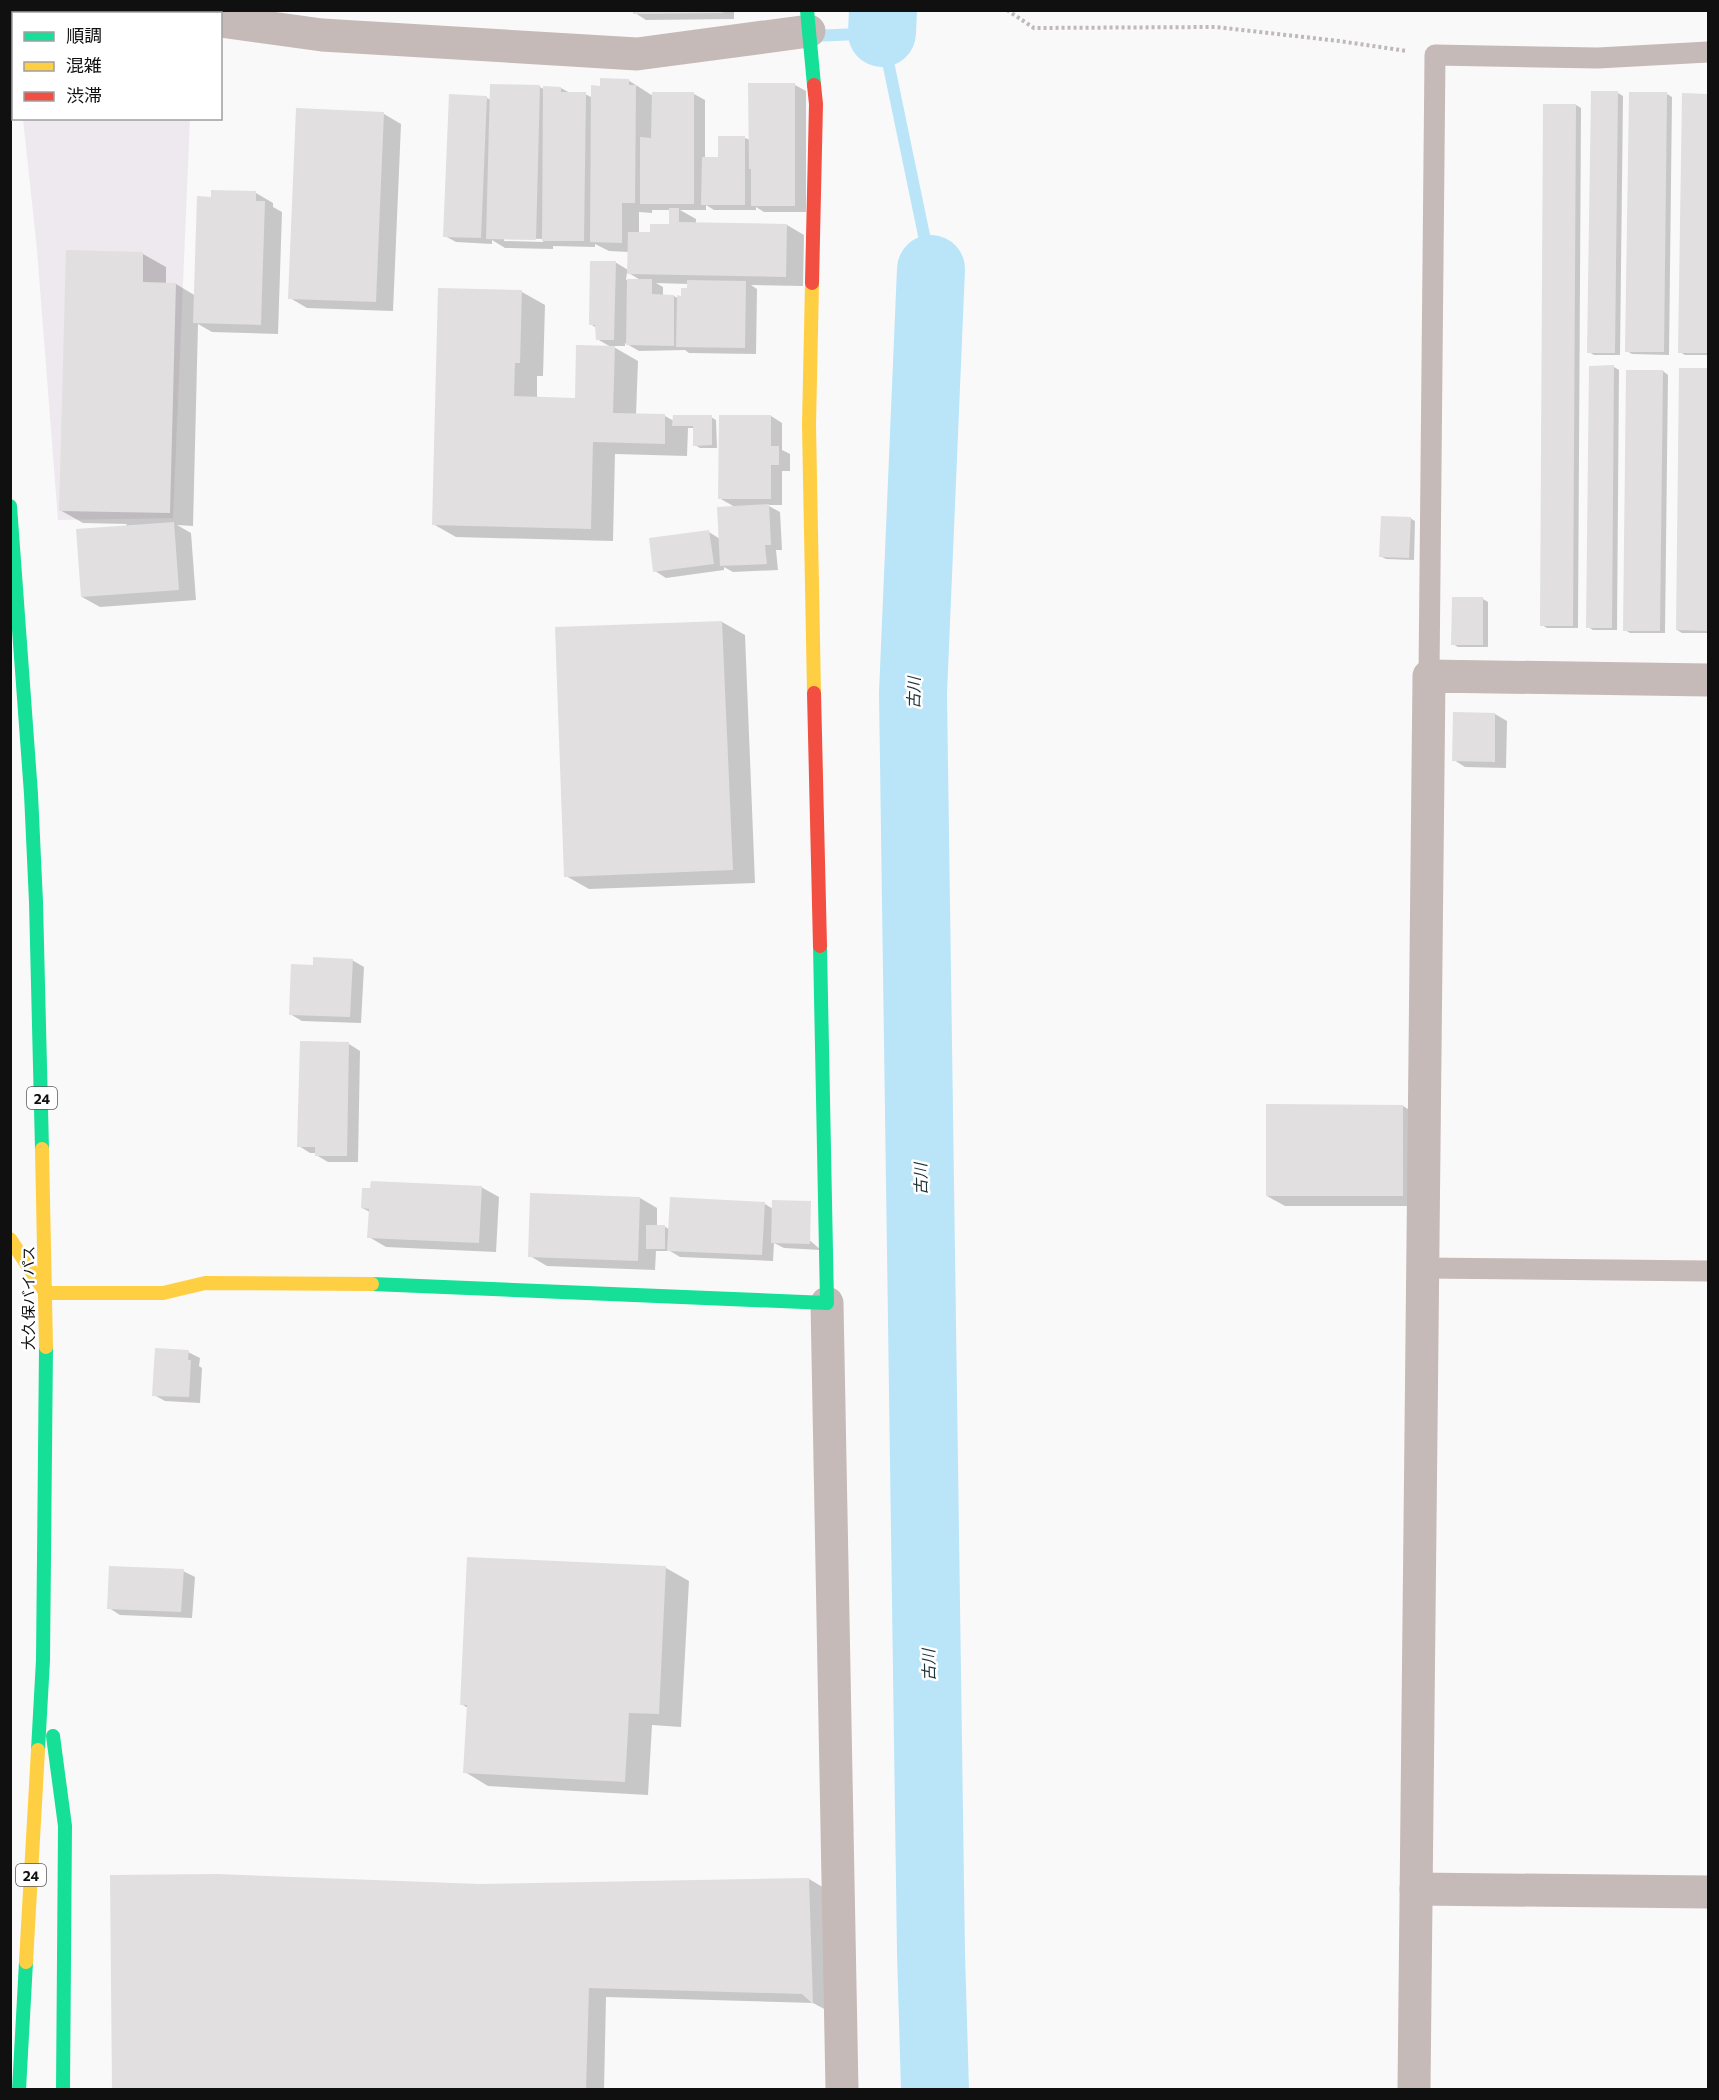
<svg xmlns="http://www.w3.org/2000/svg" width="1719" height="2100" font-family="Commissioner,'Noto Sans JP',sans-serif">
  <rect width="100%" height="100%" fill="#faf9fa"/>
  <polygon fill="#eee9ee" points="23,119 190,119 173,518 58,520 37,250"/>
  <g fill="#0003" fill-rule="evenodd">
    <polygon points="635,10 734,10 734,19 646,20 635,13"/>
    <path d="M628 80 653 96 694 94 705 100V158H720L719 138H745L750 140 795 85 806 91V212H764L756 207V210H714L706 205V210H680L696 219V224L787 225 804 235 803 286 751 285 757 289 756 354 689 353 685 350 639 351 625 343V346H612L638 361 636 415 665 416 674 421 711 417 716 420 717 448H700L695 445V428H688L687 456 615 454 613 541 456 537 433 524 522 292 545 305 543 376H537V398L576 399 611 347 597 339V328L590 324 615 262 628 270 629 252 609 251 595 244V247L553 246V249L505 248 492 240V244L456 242 445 236 487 98 491 100 540 87 545 90 561 88 570 93 585 94 593 98 602 87ZM652 210H670V226L651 234 639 233V212L652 213ZM504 238 544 239 543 242 504 241ZM627 272 642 281 626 280ZM656 283 689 284V290L679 299 674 296H663V287Z"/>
    <polygon points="1593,92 1618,93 1623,96 1620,355 1594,355 1589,352"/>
    <polygon points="1667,94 1672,97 1669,355 1632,354 1627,351"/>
    <polygon points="1683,95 1708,95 1708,355 1685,355 1680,352"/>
    <polygon points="1576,105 1581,108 1578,628 1547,628 1542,625"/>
    <polygon points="384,114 401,124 393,311 307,308 290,298"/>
    <polygon points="256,193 273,203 273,207 282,212 278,334 212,332 198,324 193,526 177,525 191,533 196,600 100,607 82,597 127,524 83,523 60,510 143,254 166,267 166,284 176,284 196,296 212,198"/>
    <polygon points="1614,367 1619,370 1617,630 1593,630 1588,627"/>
    <polygon points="1680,369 1708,370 1708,633 1682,633 1677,630"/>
    <polygon points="1663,371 1668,375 1665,633 1630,633 1625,630"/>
    <polygon points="771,416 782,423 782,450 790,454 790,471 782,471 782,505 767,505 780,512 782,550 776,550 778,570 733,572 724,567 724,570 666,578 655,571 709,532 720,539 735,507 719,498"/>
    <polygon points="1410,518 1415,521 1414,560 1386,559 1380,556"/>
    <polygon points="1454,598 1483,599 1488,602 1488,647 1458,647 1453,644"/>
    <polygon points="722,622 745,635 755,883 589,889 566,876 556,629"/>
    <polygon points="1454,714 1495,714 1507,721 1506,768 1465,767 1454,760"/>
    <polygon points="352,960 364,967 361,1023 302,1021 290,1014 314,967"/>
    <polygon points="349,1044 360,1051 358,1162 328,1162 316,1155 316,1153 310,1153 299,1146"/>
    <polygon points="1267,1106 1403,1106 1421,1117 1420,1206 1285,1206 1267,1196"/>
    <polygon points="481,1187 499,1197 496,1252 386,1247 369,1237 370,1212 362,1208"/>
    <polygon points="640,1198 657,1208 657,1226 664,1226 670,1230 765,1204 773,1209 821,1250 784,1248 774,1243 773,1261 680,1257 670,1251 656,1251 655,1270 547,1266 530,1256"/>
    <polygon points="188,1352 200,1358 199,1366 202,1368 200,1403 165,1401 154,1395"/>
    <polygon points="666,1568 689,1581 681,1727 652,1725 648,1795 488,1786 465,1772 468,1708 461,1704"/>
    <polygon points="183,1571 195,1577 192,1618 120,1615 109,1608"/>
    <polygon points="809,1879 826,1889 830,2012 813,2003 606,1997 604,2090 113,2090 480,1885"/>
  </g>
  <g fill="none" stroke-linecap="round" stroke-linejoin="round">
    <g stroke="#bae5f9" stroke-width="12">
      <polyline points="10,13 24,14"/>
      <polyline points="812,36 882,33 931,269"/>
    </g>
    <g stroke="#bae5f9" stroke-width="68">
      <polyline points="882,33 883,10"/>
      <polyline points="931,269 913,693 931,1953 935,2090"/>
    </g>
  </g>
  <g fill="#e1dfdf">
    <polygon points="633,10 723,10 723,13 633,14"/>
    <polygon points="600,78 629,79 629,85 636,85 635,203 622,203 622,243 590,242 591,85 600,86"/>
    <polygon points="748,83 795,83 795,206 751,206 751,169 749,169"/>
    <polygon points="490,84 540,85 536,240 486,239"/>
    <polygon points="543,86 561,87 561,92 586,92 584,241 542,241"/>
    <polygon points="1591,91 1618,91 1615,353 1587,353"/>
    <polygon points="652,92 694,92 694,204 640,204 640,137 651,138"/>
    <polygon points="1629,92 1667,92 1664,352 1625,352"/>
    <polygon points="1682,93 1708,94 1708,353 1678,353"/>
    <polygon points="449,94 487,96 481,238 443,237"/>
    <polygon points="1543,104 1576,104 1573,626 1540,626"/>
    <polygon points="296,108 384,112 376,302 288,299"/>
    <polygon points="718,136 745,136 745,205 701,205 702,157 718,157"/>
    <polygon points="211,190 256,191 256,201 265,201 261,325 193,323 197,196 211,197"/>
    <polygon points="669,208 679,208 679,222 787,224 786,277 627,274 628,232 650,232 650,224 669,224"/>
    <polygon points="66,250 143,252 143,282 176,283 170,513 59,511"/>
    <polygon points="590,261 616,261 614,340 596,340 595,325 589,325"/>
    <polygon points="627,279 652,279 652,294 674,295 674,346 626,345"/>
    <polygon points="687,280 746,281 745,348 676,347 677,295 681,296 681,288 687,288"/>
    <polygon points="438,288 522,290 520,363 515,363 514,396 575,398 576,345 615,346 613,413 665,414 665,444 593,442 591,529 432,525"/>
    <polygon points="1614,365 1612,628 1586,628 1589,366"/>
    <polygon points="1679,368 1708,368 1708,631 1676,630"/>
    <polygon points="1626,370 1663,370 1660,631 1623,631"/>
    <polygon points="673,415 712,415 712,445 693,446 693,426 672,426"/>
    <polygon points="719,415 771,415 771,446 779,446 779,465 771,465 771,499 718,499"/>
    <polygon points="769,504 771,545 765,545 767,564 720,566 717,507"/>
    <polygon points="1381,516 1411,517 1409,558 1379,557"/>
    <polygon points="174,522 179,590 81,597 76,529"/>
    <polygon points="709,530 714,564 653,572 649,538"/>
    <polygon points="1452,597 1483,597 1483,645 1451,645"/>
    <polygon points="722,621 733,870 564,877 555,627"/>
    <polygon points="1453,712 1495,713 1495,762 1452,761"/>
    <polygon points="313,957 353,959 350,1017 289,1015 291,964 313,965"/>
    <polygon points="300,1041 349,1042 347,1156 315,1156 315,1147 297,1147"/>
    <polygon points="1266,1104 1403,1105 1403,1196 1266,1196"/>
    <polygon points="371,1181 482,1186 479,1243 367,1238 369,1209 361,1208 362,1188 370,1188"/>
    <polygon points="530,1193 640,1197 638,1261 528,1257"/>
    <polygon points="670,1197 765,1202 762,1255 667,1251"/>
    <polygon points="772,1200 811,1201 810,1244 771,1243"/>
    <rect x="646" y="1225" width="19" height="24"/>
    <polygon points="155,1348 189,1350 188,1360 191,1360 189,1397 152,1396"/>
    <polygon points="467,1557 666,1566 659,1714 629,1713 625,1782 463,1773 467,1705 460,1705"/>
    <polygon points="109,1566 184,1569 181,1612 107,1609"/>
    <polygon points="217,1874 480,1884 809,1878 813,2004 802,1994 589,1988 586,2090 112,2090 110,1875"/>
  </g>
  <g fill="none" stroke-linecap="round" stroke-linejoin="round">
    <polyline stroke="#bfb9b9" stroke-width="4" stroke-dasharray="3 3" stroke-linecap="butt" points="1007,10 1034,28 1216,27 1339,41 1407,51"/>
    <g stroke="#c5bab7" stroke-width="21">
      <polyline points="1429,676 1435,55 1598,58 1708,52"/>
      <polyline points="1422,1268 1708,1271"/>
    </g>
    <g stroke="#c5bab7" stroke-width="33">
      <polyline points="148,10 170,14"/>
      <polyline points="220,21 322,35 637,54 809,31"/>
      <polyline points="827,1303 842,2090"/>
      <polyline points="1416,1889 1708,1892"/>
      <polyline points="1414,2090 1429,676 1708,680"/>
    </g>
    <g stroke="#16e098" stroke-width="14">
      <polyline points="807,10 814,85"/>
      <polyline points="10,506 31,794 36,902 42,1149"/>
      <polyline points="372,1284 827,1303 820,946"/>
      <polyline points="53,1736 65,1826 63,2090"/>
      <polyline points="38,1750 43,1660 46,1347"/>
      <polyline points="19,2090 26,1962"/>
    </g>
    <g stroke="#ffcf43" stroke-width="14">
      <polyline points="812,283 809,425 814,693"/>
      <polyline points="42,1149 46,1347"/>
      <polyline points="10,1239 46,1293 163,1293 205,1283 372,1284"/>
      <polyline points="26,1962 38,1750"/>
    </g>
    <g stroke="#f24e42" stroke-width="14">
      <polyline points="812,283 816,104 814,85"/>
      <polyline points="814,693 820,946"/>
    </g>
  </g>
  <g text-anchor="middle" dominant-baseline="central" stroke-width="5" stroke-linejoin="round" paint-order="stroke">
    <g fill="#fff" stroke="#585858" stroke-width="1.5">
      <rect x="27" y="1087" width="30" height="22" rx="4.5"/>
      <rect x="16" y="1864" width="30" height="22" rx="4.5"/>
    </g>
    <g font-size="14" font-weight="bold" fill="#111011">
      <text x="42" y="1098">24</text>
      <text x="31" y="1875">24</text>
    </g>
    <g font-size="15" fill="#111011" stroke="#fff">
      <text transform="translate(28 1298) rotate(-90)">大久保バイパス</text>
    </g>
    <g font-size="16" font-style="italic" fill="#1c3139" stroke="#fff">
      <text transform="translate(913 693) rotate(-89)">古川</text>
      <text transform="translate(920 1179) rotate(-91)">古川</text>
      <text transform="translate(928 1665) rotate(-91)">古川</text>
    </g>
  </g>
  <rect width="1719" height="2100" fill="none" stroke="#111011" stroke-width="24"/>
  <rect x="12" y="12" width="210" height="108" fill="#ffffff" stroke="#a09fa0" stroke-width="1.5"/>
  <rect x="24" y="32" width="30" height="9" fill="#16e098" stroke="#a09fa0" stroke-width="1.5"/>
  <text x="66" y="42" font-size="18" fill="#111011">順調</text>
  <rect x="24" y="62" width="30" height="9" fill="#ffcf43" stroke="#a09fa0" stroke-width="1.5"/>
  <text x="66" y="72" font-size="18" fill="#111011">混雑</text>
  <rect x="24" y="92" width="30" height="9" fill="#f24e42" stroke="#a09fa0" stroke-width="1.5"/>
  <text x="66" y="102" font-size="18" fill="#111011">渋滞</text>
</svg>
